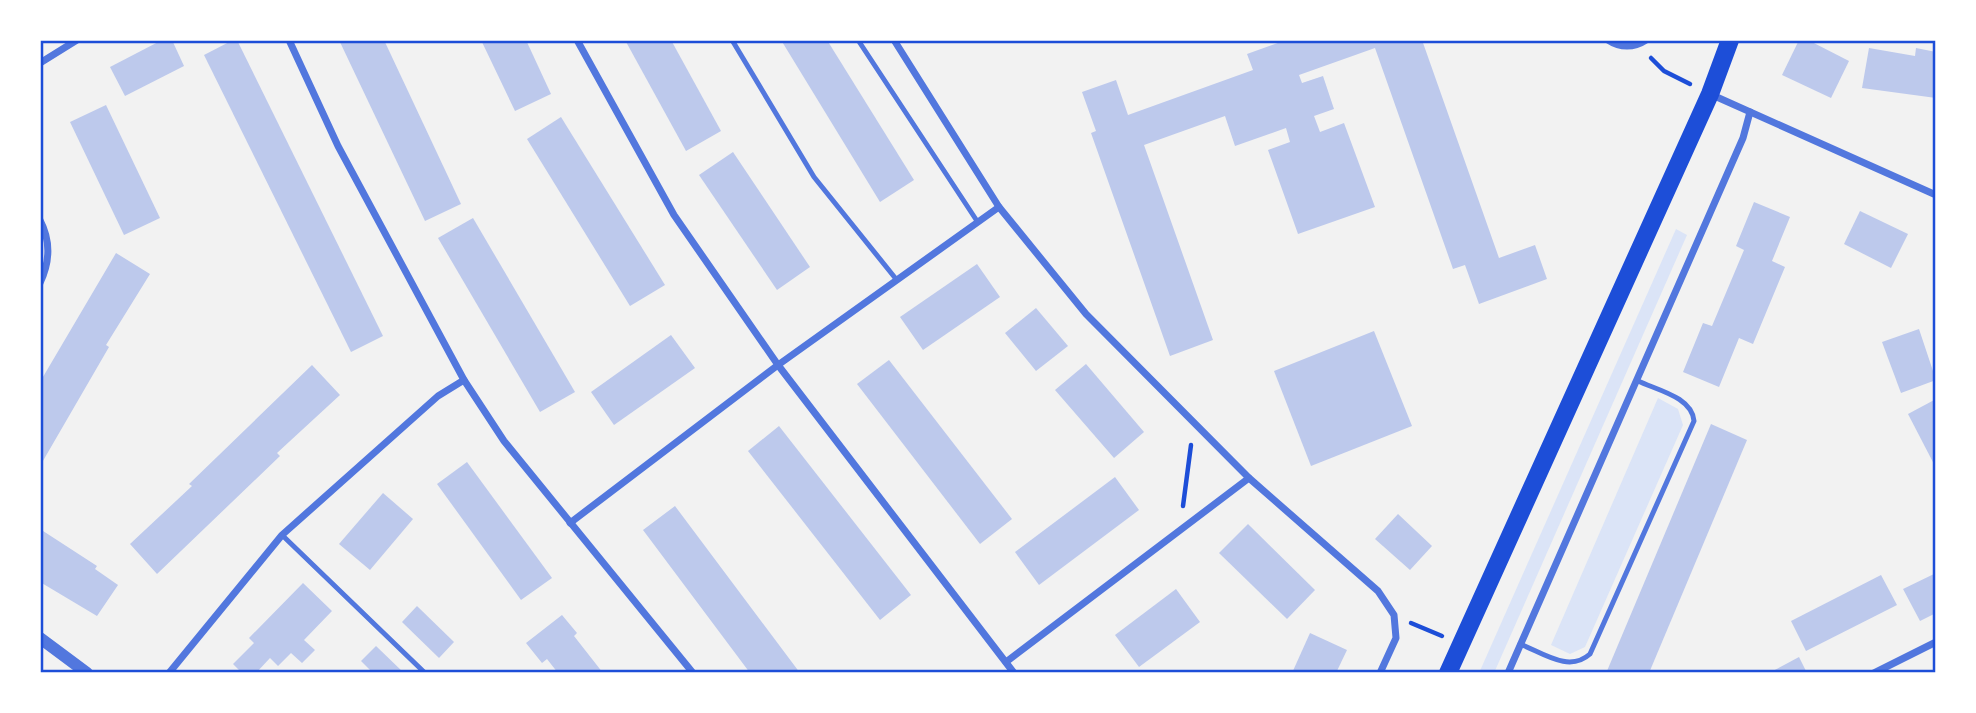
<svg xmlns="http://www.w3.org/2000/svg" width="1976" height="713" font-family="'Varela Round',sans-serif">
  <rect width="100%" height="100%" fill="#f2f2f2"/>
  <g fill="#dbe4f7">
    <polygon points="1676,229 1687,235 1494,673 1479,673"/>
    <polygon points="1658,398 1678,409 1683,425 1585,647 1570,654 1551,645"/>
  </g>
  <g fill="#bdc9ec">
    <polygon points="162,40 172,40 184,66 125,96 110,67"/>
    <polygon points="233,40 237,40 383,336 351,352 204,55"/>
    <polygon points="339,40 384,40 461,204 425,221"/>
    <polygon points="481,40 526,40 551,94 515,111"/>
    <polygon points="625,40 671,40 721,131 686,151"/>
    <polygon points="781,40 827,40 914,180 880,202"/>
    <polygon points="1286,40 1422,40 1499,258 1535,245 1547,279 1479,304 1465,265 1453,269 1375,48 1299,75 1302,83 1323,76 1334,109 1314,116 1320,132 1344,123 1375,207 1298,234 1268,150 1290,142 1286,128 1235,146 1225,116 1144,145 1213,340 1170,356 1091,133 1096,131 1082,92 1116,80 1128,115 1253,70 1247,54"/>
    <polygon points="1799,40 1808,40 1849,61 1831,98 1782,75"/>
    <polygon points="1869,48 1915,56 1916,48 1936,52 1936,98 1862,88"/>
    <polygon points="106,105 160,218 124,235 70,122"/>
    <polygon points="561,117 665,285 630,306 527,139"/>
    <polygon points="733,152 810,267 777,290 699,175"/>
    <polygon points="1754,202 1790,217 1772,261 1785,267 1753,344 1739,338 1719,387 1683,372 1703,323 1712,326 1744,250 1736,246"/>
    <polygon points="1860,211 1908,234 1891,268 1844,244"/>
    <polygon points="473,218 575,392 540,412 438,238"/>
    <polygon points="116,253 150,274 106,345 109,347 40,466 40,382"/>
    <polygon points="977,264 1000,297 923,350 900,317"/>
    <polygon points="1036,308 1068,346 1036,371 1005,333"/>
    <polygon points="1919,329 1936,380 1901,393 1882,342"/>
    <polygon points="1374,331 1412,426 1311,466 1274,371"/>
    <polygon points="671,335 695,368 614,425 591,392"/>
    <polygon points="889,360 1012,519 980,544 857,384"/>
    <polygon points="1086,364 1144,432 1114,458 1055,390"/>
    <polygon points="312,365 340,395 277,453 280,456 157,574 130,544 192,486 189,484"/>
    <polygon points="1936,399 1936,468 1908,414"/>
    <polygon points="1711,424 1747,440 1649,673 1611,673 1607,671"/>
    <polygon points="779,426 911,595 880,620 748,451"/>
    <polygon points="467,462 552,578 521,600 437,484"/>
    <polygon points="1115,477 1139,510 1039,585 1015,552"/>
    <polygon points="383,493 413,519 370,570 339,544"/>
    <polygon points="675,506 800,673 750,673 655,546 643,530"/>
    <polygon points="1398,514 1432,546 1410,570 1375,539"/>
    <polygon points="1248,524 1315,590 1287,619 1219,553"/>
    <polygon points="40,529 97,566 95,569 118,585 97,616 40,582"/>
    <polygon points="1936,573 1936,613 1920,621 1903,589"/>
    <polygon points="1881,575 1897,605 1806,651 1791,621"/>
    <polygon points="303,583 332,611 304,640 315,650 302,663 291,653 278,666 270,658 256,673 242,673 233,664 254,643 249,638"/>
    <polygon points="1176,589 1200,622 1139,667 1115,635"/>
    <polygon points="417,606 454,642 439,658 402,622"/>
    <polygon points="562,615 577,633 574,636 603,673 558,673 547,659 542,663 526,643"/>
    <polygon points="1310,633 1347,650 1336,673 1292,673"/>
    <polygon points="376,646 404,673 373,673 361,661"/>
    <polygon points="1799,657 1807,673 1769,673"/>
  </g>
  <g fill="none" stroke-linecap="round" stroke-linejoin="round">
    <g stroke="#1d4ed8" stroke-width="4.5">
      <polyline points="1651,58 1664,71 1690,84"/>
      <polyline points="1183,506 1191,445"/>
      <polyline points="1411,623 1442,636"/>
    </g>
    <g stroke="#5277de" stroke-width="5">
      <polyline points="732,40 814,177 896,279"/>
      <polyline points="858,40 977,221"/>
      <polyline points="282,535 425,673"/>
      <path d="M1520 644C1543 653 1569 673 1590 654L1694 421C1692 397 1657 390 1638 381"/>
    </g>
    <g stroke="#5277de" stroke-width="7">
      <polyline points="289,40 338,146 464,380 504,441 693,673"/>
      <polyline points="577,40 674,215 778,365 1014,673"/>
      <polyline points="894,40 999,207 1086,314 1249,478 1378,591 1394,615 1396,638 1380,673"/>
      <path d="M1608 40C1620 48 1634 48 1646 40"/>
      <polyline points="40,63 77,40"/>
      <polyline points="1710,94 1936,195"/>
      <path d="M40 220C51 241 50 262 40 283"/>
      <polyline points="570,523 778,365 999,207"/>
      <polyline points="1006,662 1249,478"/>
      <polyline points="169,673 282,535 438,396 464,380"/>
      <polyline points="1508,673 1743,138 1750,112"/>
      <polyline points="1874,673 1936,642"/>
    </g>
    <polyline stroke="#5277de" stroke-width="12" points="40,638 87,673"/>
    <polyline stroke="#1d4ed8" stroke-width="18" points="1448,673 1710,94 1730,40"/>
  </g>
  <rect width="1976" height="713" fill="none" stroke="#ffffff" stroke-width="84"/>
  <rect x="42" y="42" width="1892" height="629" fill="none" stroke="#1d4ed8" stroke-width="2.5"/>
</svg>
